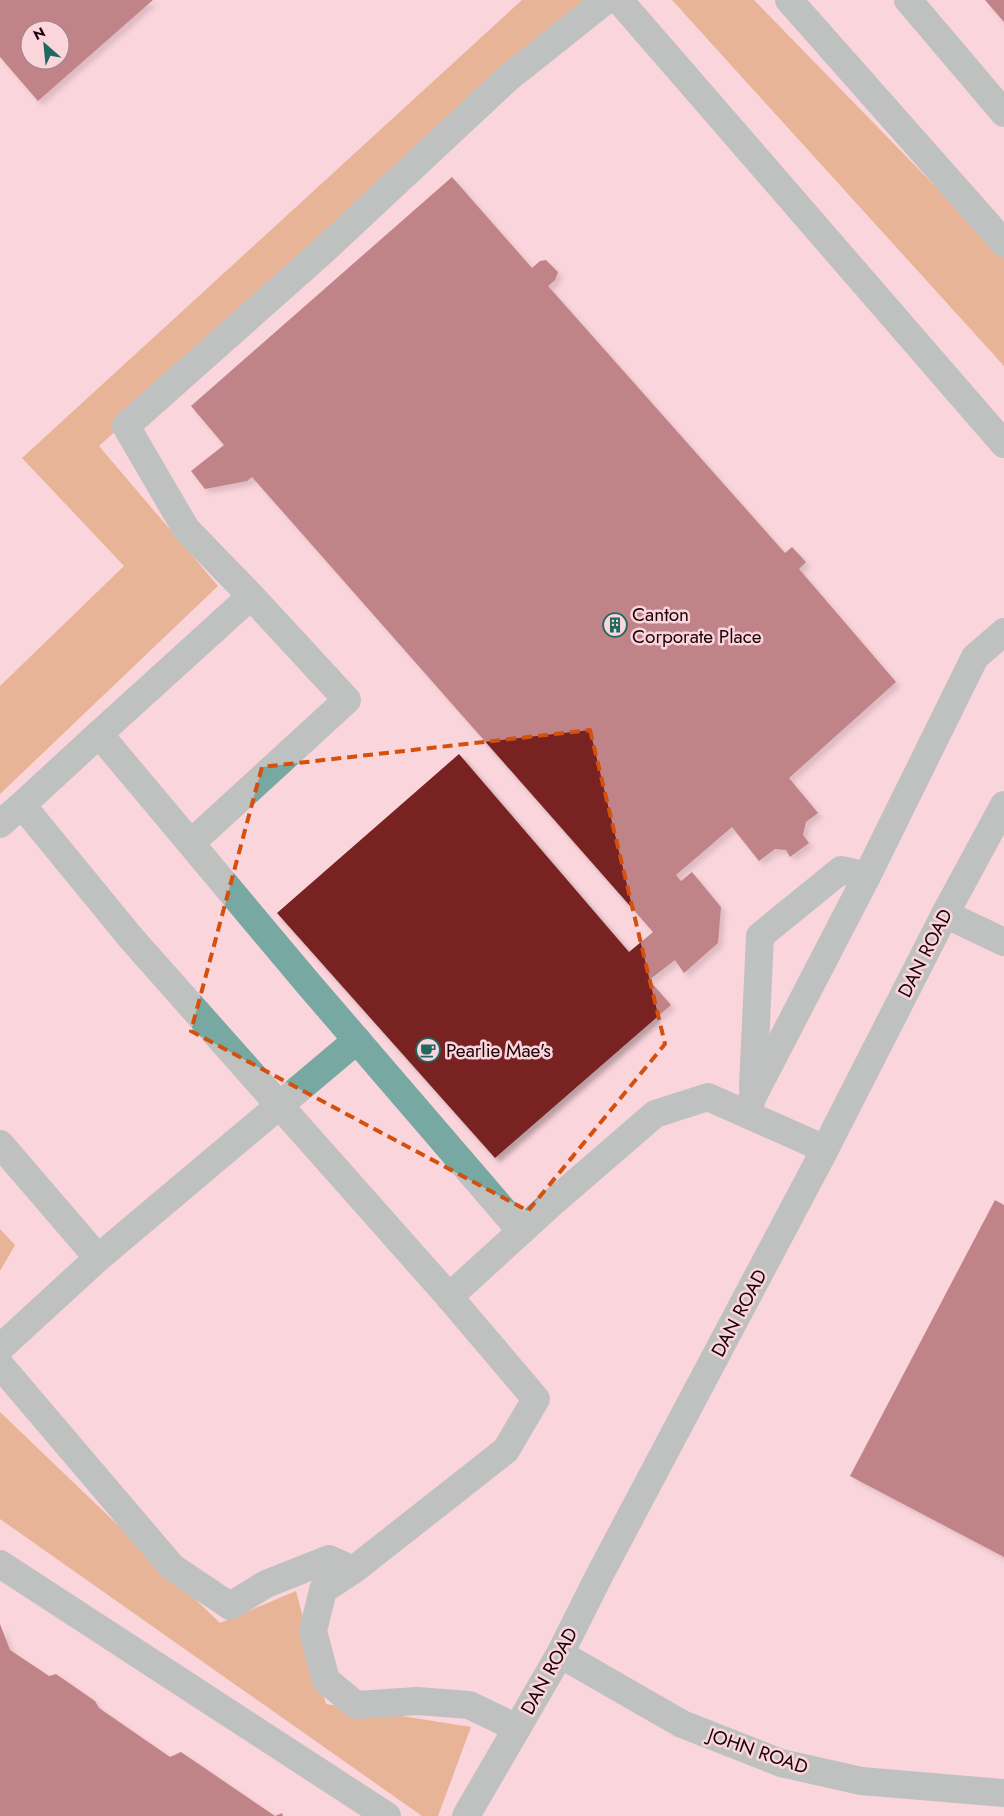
<svg xmlns="http://www.w3.org/2000/svg" width="1004" height="1816" font-family="Jost,sans-serif">
  <defs>
    <filter id="shadow"><feDropShadow dx="4.5" dy="4.5" stdDeviation="2.5" flood-color="#0004"/></filter>
  </defs>
  <rect width="100%" height="100%" fill="#fbd5dc"/>
  <g fill="#cf8c45">
    <polygon points="522,0 596,0 99,446 218,586 0,794 0,686 124,566 22,458"/>
    <polygon points="672,0 754,0 1004,257 1004,366"/>
    <polygon points="0,1229 15,1245 0,1271"/>
    <polygon points="0,1412 220,1623 296,1591 326,1704 471,1727 438,1816 422,1816 0,1519"/>
  </g>
  <g fill="#792323" fill-rule="evenodd" filter="url(#shadow)">
    <path d="M0 0H153L38 101 0 57ZM30 30H60V60H30Z"/>
    <polygon points="985,0 1004,0 1004,22"/>
    <polygon points="452,177 532,268 540,261 546,260 558,272 555,280 548,286 785,553 792,547 806,562 799,569 896,682 789,778 818,813 806,822 803,835 809,843 790,857 786,850 775,849 759,861 732,827 676,875 681,881 692,872 721,907 718,943 684,973 675,960 649,980 671,1005 495,1158 277,913 459,754 629,952 653,932 252,477 247,481 205,489 191,471 224,445 191,406"/>
    <polygon points="995,1200 1004,1205 1004,1557 850,1476"/>
    <polygon points="0,1624 10,1650 49,1676 56,1674 95,1701 99,1708 170,1757 181,1752 275,1816 282,1813 283,1816 0,1816"/>
  </g>
  <g fill="none" stroke-linecap="round" stroke-linejoin="round">
    <g stroke="#77a8a1" stroke-width="28">
      <polyline points="619,0 1004,444"/>
      <polyline points="789,0 1004,243"/>
      <polyline points="908,0 1004,113"/>
      <polyline points="251,596 186,529 126,426 324,250 508,78 606,0"/>
      <polyline points="99,734 251,596 347,700 191,843"/>
      <polyline points="22,805 99,734 306,981 521,1231"/>
      <polyline points="0,824 22,805 131,938 445,1292 536,1399 506,1450 356,1568 323,1590 313,1631 326,1680 356,1705 417,1701 469,1705 517,1728"/>
      <polyline points="945,914 1004,942"/>
      <polyline points="753,1088 760,936 841,870 867,876"/>
      <polyline points="747,1114 753,1096 867,876 975,657 1004,632"/>
      <polyline points="0,1144 98,1258 0,1348"/>
      <polyline points="98,1258 357,1040"/>
      <polyline points="449,1297 552,1203 655,1114 708,1097 825,1149"/>
      <polyline points="0,1365 172,1567 230,1606 266,1584 329,1559 353,1570"/>
      <polyline points="0,1564 387,1816"/>
      <polyline points="560,1654 682,1724 781,1763 861,1781 1004,1793"/>
      <polyline points="466,1816 560,1654 599,1576 821,1157 945,914 1004,805"/>
    </g>
  </g>
  <path d="M0 0H1004V1816H0ZM590 730 665 1044 528 1211 191 1031 262 767Z" fill="#fbd5dc" fill-opacity=".55" fill-rule="evenodd"/>
  <path fill="none" stroke="#d4500c" stroke-width="4" stroke-dasharray="10 6" stroke-linejoin="round" d="M590 730 665 1044 528 1211 191 1031 262 767Z"/>
  <defs>
    <g id="building-ring" transform="scale(1.25)"><circle r="9.5" fill="#fbd5dc" stroke="#1f6961" stroke-width="1.5"/><path d="M-4-6H4V6H1V3H-1V6H-4ZM-2.5-4.3h1.7v1.8h-1.7ZM.8-4.3h1.7v1.8H.8ZM-2.5-1h1.7V.8h-1.7ZM.8-1h1.7V.8H.8Z" fill="#1f6961"/></g>
    <g id="cafe-ring" transform="scale(1.25)"><circle r="9.5" fill="#fbd5dc" stroke="#1f6961" stroke-width="1.5"/><path d="M-5.5-4.5H6V0H3Q3 3.5 0 3.5H-2.5Q-5.5 3.5-5.5 0ZM3-3.2v2h1.7v-2ZM-6 4.5H4V6H-6Z" fill="#1f6961"/></g>
  </defs>
  <g fill-rule="evenodd">
    <use href="#building-ring" x="615" y="625"/>
    <use href="#cafe-ring" x="428" y="1050"/>
  </g>
  <g text-anchor="middle" dominant-baseline="central" stroke-width="5" stroke-linejoin="round" paint-order="stroke">
    <g font-size="19" fill="#1c0109" stroke="#fbd5dc" text-anchor="start">
      <text x="632" y="614">Canton<tspan x="632" dy="22">Corporate Place</tspan></text>
      <text x="446" y="1050">Pearlie Mae's</text>
    </g>
    <g font-size="19" fill="#1c0109" stroke="#fbd5dc">
      <text transform="translate(925 953) rotate(-63)">DAN ROAD</text>
      <text transform="translate(739 1313) rotate(-62)">DAN ROAD</text>
      <text transform="translate(549 1671) rotate(-61)">DAN ROAD</text>
      <text transform="translate(758 1751) rotate(19)">JOHN ROAD</text>
    </g>
  </g>
  <g transform="translate(45 45) rotate(333)"><circle r="24" fill="#fbd5dc" stroke="#a28088"/>
  <path d="M0-4L9 19L0 12L-9 19Z" fill="#1f6961"/>
  <text y="-8" font-size="14" font-weight="bold" text-anchor="middle" fill="#1c0109">N</text>
  </g>
</svg>
